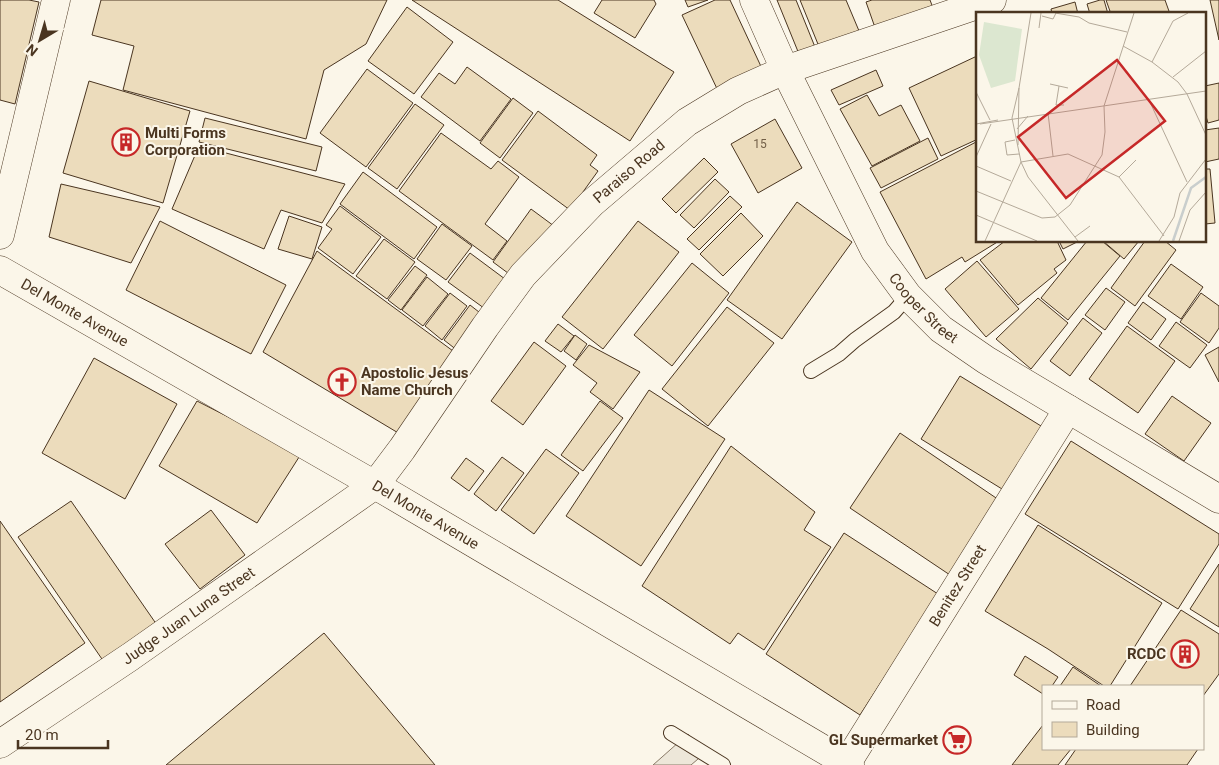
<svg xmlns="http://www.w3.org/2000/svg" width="1219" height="765" font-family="Roboto,sans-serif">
  <rect width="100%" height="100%" fill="#fbf6e9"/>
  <polygon fill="#ede7d9" stroke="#887966" points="688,734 705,753 691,765 653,765"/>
  <g fill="#ecdcbc" stroke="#4a3520">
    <polygon points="0,0 29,0 39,2 15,104 0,100"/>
    <polygon points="101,0 387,0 366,44 324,70 306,139 123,90 134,46 92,35"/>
    <polygon points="412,0 558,0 674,72 630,141"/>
    <polygon points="602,0 654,0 656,4 635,38 594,13"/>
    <polygon points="685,0 708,0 688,7"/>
    <polygon points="715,0 730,0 765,75 720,95 682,15"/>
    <polygon points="777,0 796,0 815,47 799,54"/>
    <polygon points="800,0 846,0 862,38 822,54"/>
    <polygon points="872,0 930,0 936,16 878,36 866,2"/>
    <polygon points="1100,0 1104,0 1108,14 1090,14 1087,4"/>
    <polygon points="1106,0 1165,0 1170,14 1111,14"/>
    <polygon points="1210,0 1219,0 1219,40"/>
    <polygon points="1075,2 1078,14 1052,14 1051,9"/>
    <polygon points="407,7 453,42 414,94 368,61"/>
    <polygon points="977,56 978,139 941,156 909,88"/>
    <polygon points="467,67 511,99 480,141 421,97 439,73 455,84"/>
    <polygon points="367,69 413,103 366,167 320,133"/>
    <polygon points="876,70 883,86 839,105 831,90"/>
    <polygon points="89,81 190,111 163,203 63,173"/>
    <polygon points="1219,83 1219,120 1208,123 1205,113 1205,86"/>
    <polygon points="867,95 879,116 901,105 920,141 872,166 840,109"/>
    <polygon points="513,98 533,113 500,158 480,143"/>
    <polygon points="415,104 444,125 397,189 368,168"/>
    <polygon points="538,111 597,155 590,165 598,171 570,210 502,160"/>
    <polygon points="205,118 322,147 316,171 199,142"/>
    <polygon points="775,119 802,168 758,193 731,144"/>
    <polygon points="1219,128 1219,159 1205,162 1205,130"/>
    <polygon points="441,133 491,169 498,161 519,177 485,224 507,241 493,260 399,191"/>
    <polygon points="928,138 938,159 881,188 870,168"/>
    <polygon points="978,141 978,241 999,241 965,262 962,257 926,279 880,192"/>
    <polygon points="199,146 345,184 322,223 281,210 264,249 172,209"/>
    <polygon points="704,158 718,172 676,213 662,199"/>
    <polygon points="1205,169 1210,169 1215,223 1205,224"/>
    <polygon points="363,172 437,227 414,259 340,204"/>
    <polygon points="715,179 729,192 694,228 680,215"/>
    <polygon points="61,184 160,207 131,263 49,237"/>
    <polygon points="730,196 742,207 699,250 687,239"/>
    <polygon points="797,202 852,242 782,339 727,300"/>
    <polygon points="340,206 381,237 353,274 318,248 332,229 326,225"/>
    <polygon points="531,209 554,226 516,279 493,262"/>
    <polygon points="741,213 763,236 723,276 700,254"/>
    <polygon points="289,216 322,227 312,259 278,249"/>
    <polygon points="160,221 286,285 251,354 126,290"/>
    <polygon points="638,221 679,252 603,349 562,317"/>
    <polygon points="442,224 472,246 446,280 417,259"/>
    <polygon points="384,239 415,262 387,299 356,276"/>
    <polygon points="1005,241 1057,241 1066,260 1054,269 1057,273 1018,305 980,260"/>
    <polygon points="1059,241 1079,241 1063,249"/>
    <polygon points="1087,241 1102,241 1120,256 1068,320 1041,298"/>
    <polygon points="1103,241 1139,241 1124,259"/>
    <polygon points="1145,241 1165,241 1176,250 1135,306 1111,288"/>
    <polygon points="317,251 468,362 410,440 263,352"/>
    <polygon points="470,253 509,282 488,311 448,282"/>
    <polygon points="977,261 1019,309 986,337 945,289"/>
    <polygon points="692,263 729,293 672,366 634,335"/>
    <polygon points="1171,264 1203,287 1181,319 1148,296"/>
    <polygon points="415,266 427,275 401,310 388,300"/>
    <polygon points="427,277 448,294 423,326 402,310"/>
    <polygon points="1106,288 1125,302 1105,330 1085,315"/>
    <polygon points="450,293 467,306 442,340 425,326"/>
    <polygon points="1201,293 1219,306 1219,328 1209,343 1180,322"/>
    <polygon points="1038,298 1068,323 1031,369 996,339"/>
    <polygon points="1143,302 1166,319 1151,340 1128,323"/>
    <polygon points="470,305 493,323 467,358 444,340"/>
    <polygon points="727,307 774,343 708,426 662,389"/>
    <polygon points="1083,318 1102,333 1070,376 1050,361"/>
    <polygon points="1176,322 1207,345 1190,368 1159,346"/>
    <polygon points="558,324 574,336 561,352 545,341"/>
    <polygon points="1127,326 1175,361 1138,413 1089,379"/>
    <polygon points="575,335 587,344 576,360 564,351"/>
    <polygon points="534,342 566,366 523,425 491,401"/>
    <polygon points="589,345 640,372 613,409 590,392 597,383 573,365"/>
    <polygon points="1219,347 1219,382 1205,355"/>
    <polygon points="94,358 177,404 125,499 42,453"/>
    <polygon points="960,376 1054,434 1015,497 921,439"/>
    <polygon points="649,390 725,439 641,566 566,516"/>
    <polygon points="1172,396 1211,423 1184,461 1145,434"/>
    <polygon points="197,401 301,454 257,523 159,466"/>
    <polygon points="600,401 623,418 583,471 561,455"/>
    <polygon points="900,433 1005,504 956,579 850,508"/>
    <polygon points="1071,441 1219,534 1219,544 1178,609 1025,514"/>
    <polygon points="731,446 815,512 804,530 831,547 764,650 738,633 730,644 642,586"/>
    <polygon points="546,449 579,473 534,534 501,510"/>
    <polygon points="502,457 524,473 496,511 474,494"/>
    <polygon points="466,458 484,471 469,491 451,478"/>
    <polygon points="71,501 157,625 104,662 18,537"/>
    <polygon points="211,510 245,555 200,589 165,544"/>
    <polygon points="0,521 85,643 0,702"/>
    <polygon points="1038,525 1162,603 1110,686 1104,686 1048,649 985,611"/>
    <polygon points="844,533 938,594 860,715 766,654"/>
    <polygon points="1219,564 1219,627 1190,609"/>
    <polygon points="1181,610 1219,634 1219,674 1203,696 1203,686 1130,686"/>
    <polygon points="324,633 435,765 166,765"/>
    <polygon points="1025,656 1058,677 1052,686 1043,686 1043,694 1014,675"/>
    <polygon points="1073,667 1101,686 1060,686"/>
    <polygon points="1043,725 1043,749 1071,749 1058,765 1012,765"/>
    <polygon points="1076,749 1198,749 1187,765 1065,765"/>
  </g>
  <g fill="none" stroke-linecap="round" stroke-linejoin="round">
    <g stroke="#4a3520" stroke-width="16">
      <g id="service">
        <polyline points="811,371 839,354 855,340 894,312 908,296"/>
        <polyline points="671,733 723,765"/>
      </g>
    </g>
    <g stroke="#4a3520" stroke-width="29">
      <g id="minor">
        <path id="s1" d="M754 0 785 70 875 251 908 296 941 329 986 360 1219 499"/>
        <polyline points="0,235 56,0"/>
        <path id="s2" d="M847 763 1068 409"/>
      </g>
    </g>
    <g stroke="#4a3520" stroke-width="29">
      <g id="tertiary">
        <path id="s3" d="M0 744 130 657 375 485 402 449 485 327 523 275 592 203 687 122 738 91 785 70 992 0"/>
      </g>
    </g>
    <g stroke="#4a3520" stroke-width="29">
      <g id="secondary">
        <path id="s4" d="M0 270 375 485 850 765"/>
      </g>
    </g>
    <use href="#service" stroke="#fbf6e9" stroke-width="14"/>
    <use href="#minor" stroke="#fbf6e9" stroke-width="28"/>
    <use href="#tertiary" stroke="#fbf6e9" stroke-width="28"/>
    <use href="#secondary" stroke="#fbf6e9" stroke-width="28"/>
  </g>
  <defs>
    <g id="building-ring" transform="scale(1.4375)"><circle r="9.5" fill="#fbf6e9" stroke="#c62828" stroke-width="1.5"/><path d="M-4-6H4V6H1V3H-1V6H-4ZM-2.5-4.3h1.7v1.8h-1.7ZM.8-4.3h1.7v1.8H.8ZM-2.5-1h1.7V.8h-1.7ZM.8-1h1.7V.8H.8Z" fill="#c62828"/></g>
    <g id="church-ring" transform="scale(1.4375)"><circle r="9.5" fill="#fbf6e9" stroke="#c62828" stroke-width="1.5"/><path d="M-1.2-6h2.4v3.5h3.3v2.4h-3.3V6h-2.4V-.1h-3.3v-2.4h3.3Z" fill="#c62828"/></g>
    <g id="supermarket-ring" transform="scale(1.4375)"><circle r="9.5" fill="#fbf6e9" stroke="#c62828" stroke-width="1.5"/><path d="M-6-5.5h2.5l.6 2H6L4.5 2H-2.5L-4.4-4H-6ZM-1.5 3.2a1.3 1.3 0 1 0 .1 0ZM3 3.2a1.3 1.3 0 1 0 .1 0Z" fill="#c62828"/></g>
  </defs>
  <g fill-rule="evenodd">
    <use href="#building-ring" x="126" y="142"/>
    <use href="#church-ring" x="342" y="382"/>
    <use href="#building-ring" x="1185" y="654"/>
    <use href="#supermarket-ring" x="957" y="740"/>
  </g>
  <g text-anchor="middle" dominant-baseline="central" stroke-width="4" stroke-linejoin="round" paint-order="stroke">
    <g font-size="12" fill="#725f47">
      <text x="760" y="144">15</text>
    </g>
    <g font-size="15" font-weight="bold" fill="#4a3520" stroke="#fbf6e9" text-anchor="start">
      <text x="145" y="133">Multi Forms<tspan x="145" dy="17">Corporation</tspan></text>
      <text x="361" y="373">Apostolic Jesus<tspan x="361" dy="17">Name Church</tspan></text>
      <text x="1166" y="654" text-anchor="end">RCDC</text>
      <text x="938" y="740" text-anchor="end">GL Supermarket</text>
    </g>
    <g font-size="15" fill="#4a3520" stroke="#fbf6e9">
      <text stroke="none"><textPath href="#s3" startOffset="861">Paraiso Road</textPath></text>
      <text stroke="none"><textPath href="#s1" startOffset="354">Cooper Street</textPath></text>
      <text stroke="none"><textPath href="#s4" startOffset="86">Del Monte Avenue</textPath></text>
      <text stroke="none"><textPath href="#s4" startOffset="491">Del Monte Avenue</textPath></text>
      <text stroke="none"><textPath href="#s2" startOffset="209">Benitez Street</textPath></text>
      <text stroke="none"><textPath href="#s3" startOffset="228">Judge Juan Luna Street</textPath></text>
    </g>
  </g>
  <g transform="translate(976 12)">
    <rect width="230" height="230" fill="#fbf6e9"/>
    <path d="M8 10 46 17 39 69 15 76 3 43Z" fill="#dce7d0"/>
    <path fill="none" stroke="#c9cecd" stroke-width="2.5" d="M197 229 215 176 230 165"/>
    <path fill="none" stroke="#b4a999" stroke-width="1" d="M79 1 103 5 113 11 151 20M66 4 77 7 80 1M63 16 65 1M147 34 176 50 202 70 211 82 230 123M176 50 197 9 212 1M197 65 230 39M74 72 92 76M83 74 80 93H88M43 76 36 106 45 150 52 165 102 229M0 80 14 108M173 88 211 170M72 101 77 144M0 112 22 108M4 112 230 79M41 117 52 104M39 128 29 130 31 143 43 142M42 133 43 76 55 1M0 145 15 112M0 154 35 169M143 165 160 148M0 179 66 206 79 205 94 193 126 143 129 120 128 94 158 1M0 203 61 229M99 225 114 214M9 229 45 150 92 142 143 165 188 224M183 229 198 205 204 181 230 147M203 229 214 198 230 180"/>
    <path fill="#c62828" fill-opacity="0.15" stroke="#c62828" stroke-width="2.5" d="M141 48 189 109 90 186 42 125Z"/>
    <rect width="230" height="230" fill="none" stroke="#4a3520" stroke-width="2.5"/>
  </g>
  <rect x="1042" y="685" width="162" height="65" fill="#fbf6e9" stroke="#b4a999"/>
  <rect x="1052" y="701" width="25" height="8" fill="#fbf6e9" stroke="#b4a999"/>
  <text x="1086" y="710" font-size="15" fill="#4a3520">Road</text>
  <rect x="1052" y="722" width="25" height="15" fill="#ecdcbc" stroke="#b4a999"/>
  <text x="1086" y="735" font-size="15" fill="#4a3520">Building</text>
  <g transform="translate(40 40) rotate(218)" stroke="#fbf6e9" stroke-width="4" paint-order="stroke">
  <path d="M0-4L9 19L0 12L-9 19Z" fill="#4a3520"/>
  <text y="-8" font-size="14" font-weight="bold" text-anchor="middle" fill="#4a3520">N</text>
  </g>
  <path d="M18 740v8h90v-8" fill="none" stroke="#4a3520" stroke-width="2.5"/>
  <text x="25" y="740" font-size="15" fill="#4a3520" stroke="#fbf6e9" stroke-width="4" paint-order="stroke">20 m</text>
</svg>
